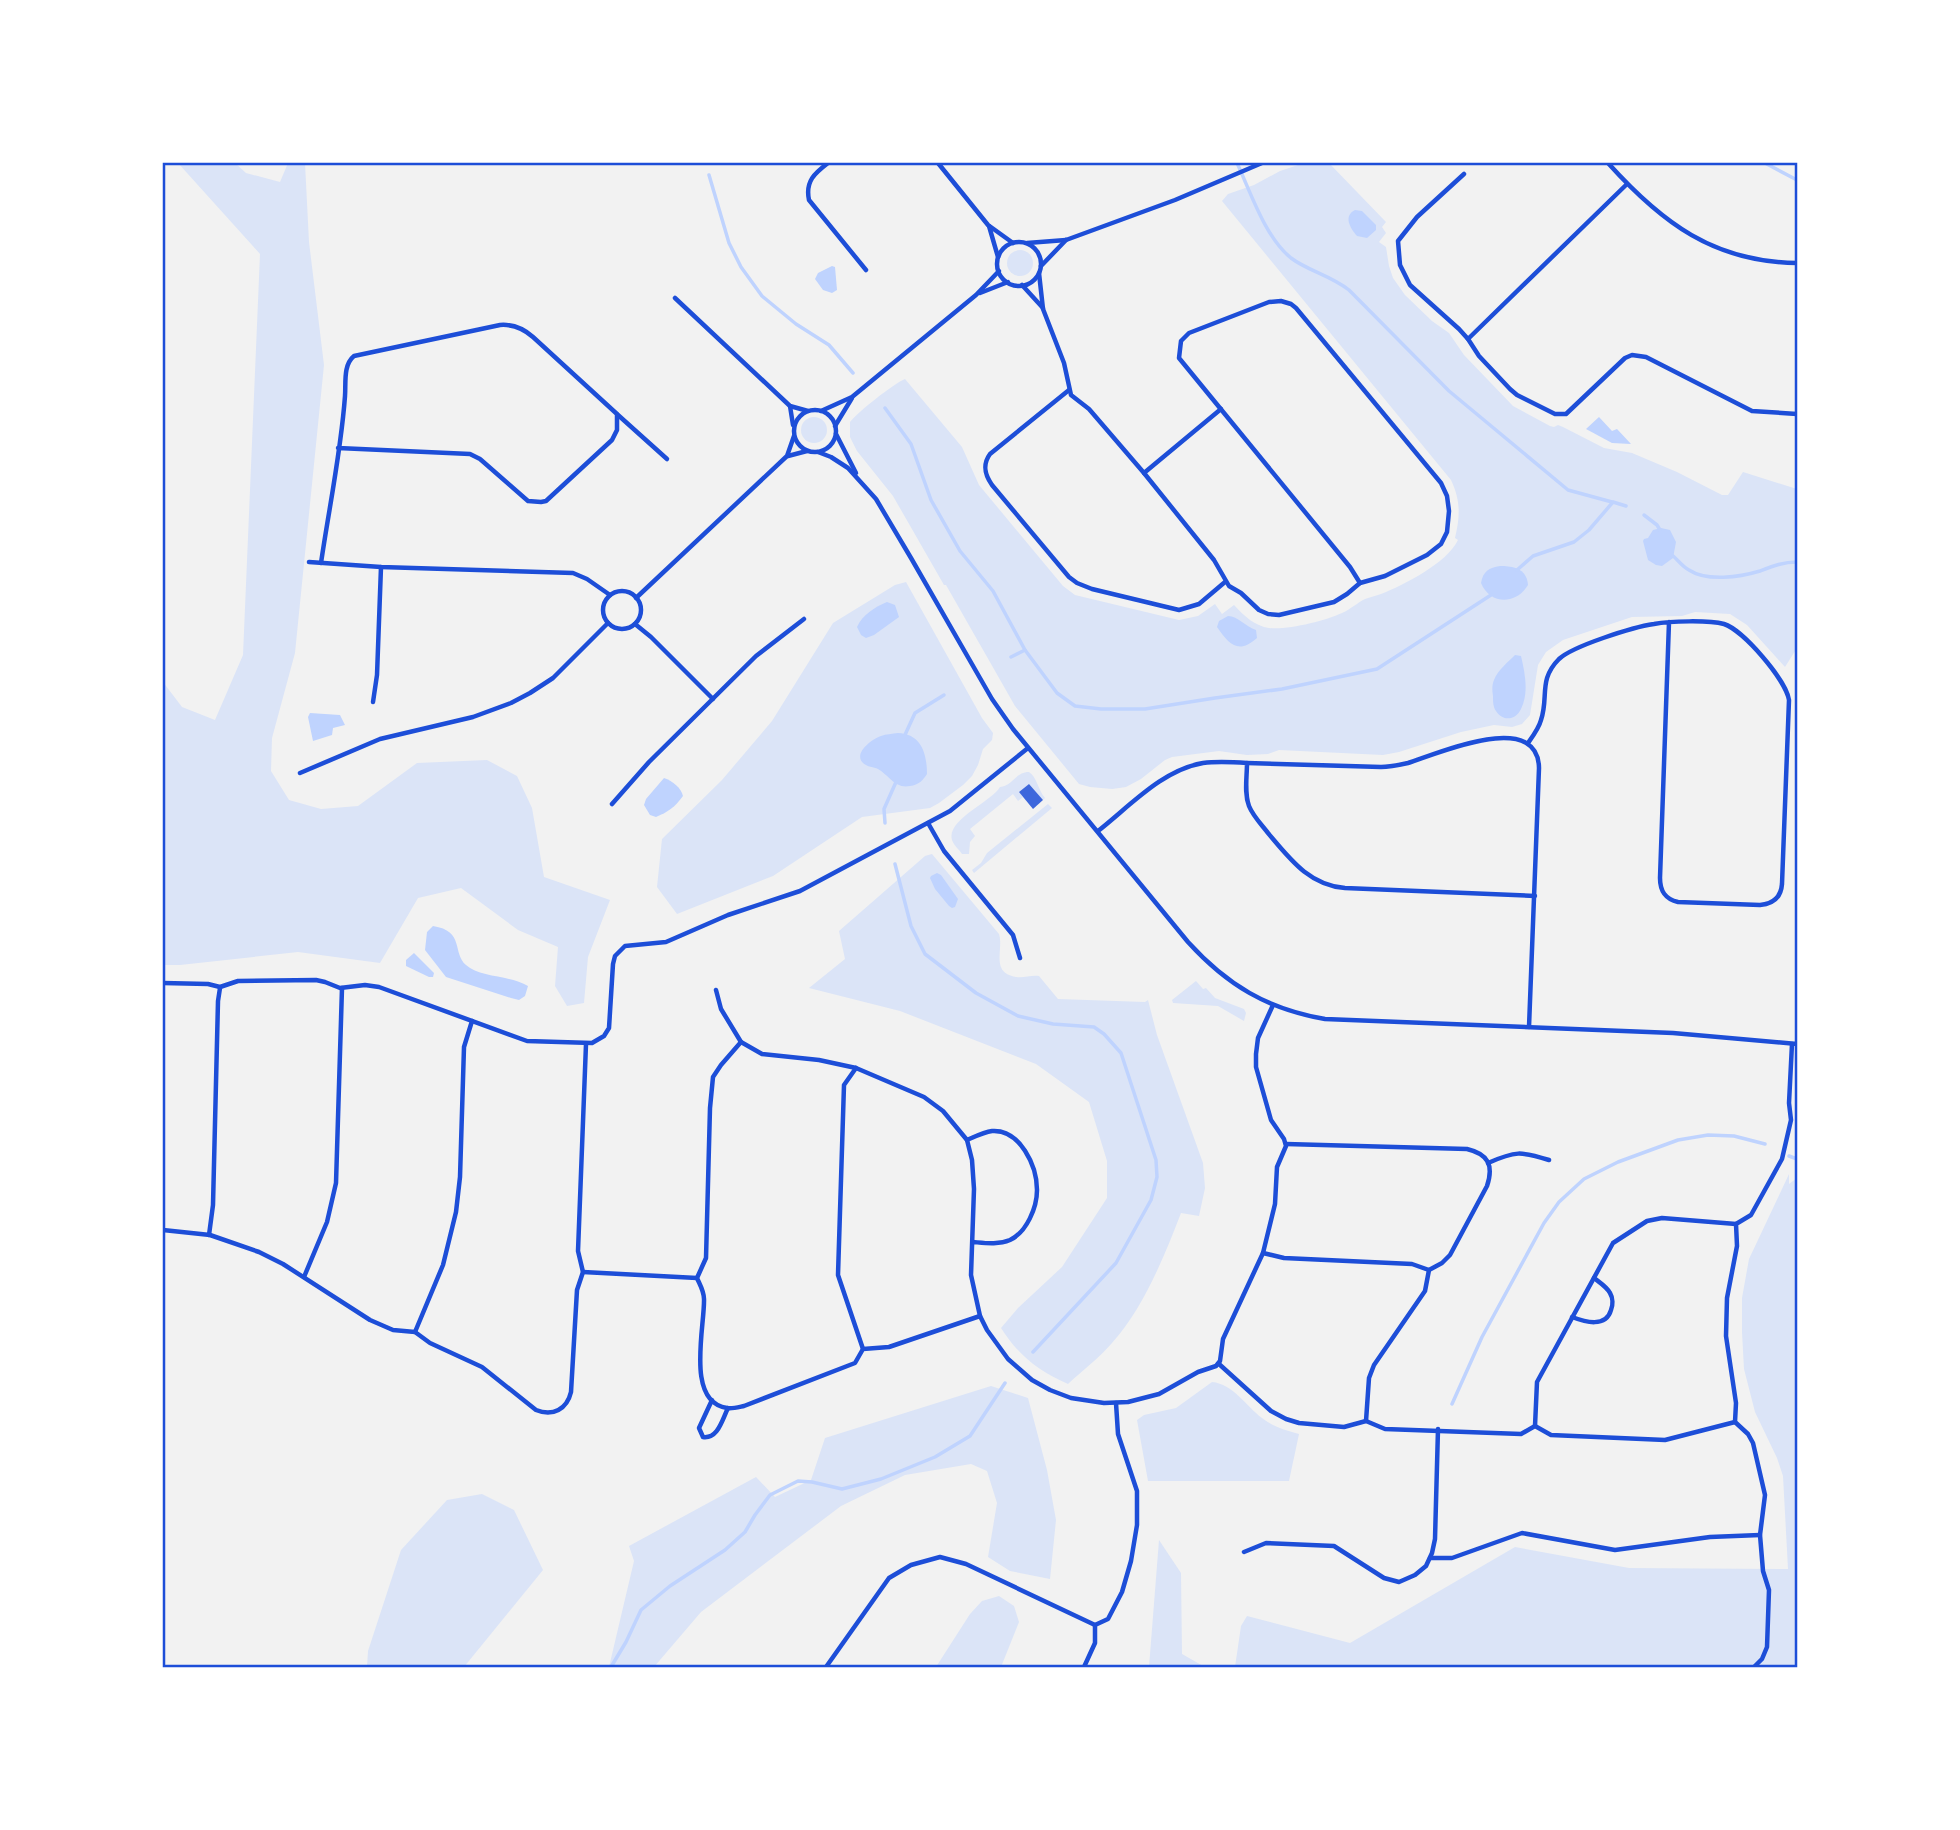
<svg xmlns="http://www.w3.org/2000/svg" width="1960" height="1830" font-family="'PT Serif',serif">
  <rect width="100%" height="100%" fill="#f2f2f2"/>
  <g fill="#dbe4f7">
    <polygon points="178,163 235,163 246,173 280,182 288,163 305,163 309,242 324,365 295,653 272,738 271,771 289,800 321,809 358,806 417,763 487,760 517,776 532,808 544,877 610,900 588,957 584,1003 567,1006 555,986 558,947 518,930 461,888 418,898 380,963 298,952 180,965 163,965 163,682 182,707 215,720 243,655 260,254"/>
    <path d="M1304 163H1329L1386 222 1382 227 1386 233 1379 242 1386 247 1389 266 1393 278 1405 295 1432 321 1449 333 1464 355 1513 406 1550 426 1554 427 1558 425 1563 427 1604 448 1632 453 1677 472 1722 495H1728L1743 472 1797 489V648L1785 667 1747 625 1730 614 1695 612 1682 616 1632 617 1563 640 1546 652 1538 665 1530 715 1522 724 1512 727 1494 725 1461 732 1399 752 1383 755 1279 750 1268 754 1247 755 1219 751 1172 757 1165 760 1141 779 1126 787 1112 789 1090 787 1079 784 1015 706 946 585H944L893 496 857 451 850 437V422C858 412 893 384 905 379L962 447 979 485 1063 586 1075 595 1179 620 1198 616 1215 604 1222 614 1234 605C1244 616 1255 626 1269 628 1288 630 1325 621 1342 613 1351 609 1357 603 1365 599 1370 597 1376 596 1381 594 1404 585 1447 563 1458 540L1455 538C1460 517 1461 501 1451 480L1222 201 1228 194 1254 185 1280 171Z"/>
    <circle cx="1020" cy="263" r="13"/>
    <circle cx="814" cy="430" r="13"/>
    <polygon points="906,582 982,718 993,733 992,740 983,749 978,765 972,776 963,785 939,803 930,808 862,817 773,876 677,914 657,887 662,839 722,780 772,721 833,623 895,585"/>
    <path d="M1029 772C1037 777 1038 790 1045 798L1043 800 1029 784 1019 792 1023 797 1018 801 1013 794 970 829 975 836 970 842 969 854H962C959 849 954 846 952 840 946 820 991 802 1000 787 1013 786 1015 772 1029 772Z"/>
    <polygon points="1048,804 1052,808 974,873 972,870 981,863 987,853"/>
    <path d="M932 854 999 934C1004 949 990 973 1016 977 1024 978 1031 975 1039 976L1058 999 1145 1002 1148 1000 1157 1035 1203 1163 1205 1188 1199 1216 1181 1213C1165 1255 1143 1309 1112 1343 1099 1358 1082 1371 1068 1384 1038 1371 1018 1355 1001 1328L1018 1308 1062 1267 1107 1198V1161L1089 1102 1036 1064 900 1011 809 988 845 959 839 931 925 856Z"/>
    <polygon points="1196,981 1203,989 1206,988 1215,998 1244,1009 1246,1013 1244,1021 1218,1006 1173,1003 1172,1000"/>
    <polygon points="1789,1174 1789,1184 1797,1178 1797,1667 1235,1667 1241,1626 1247,1616 1350,1643 1515,1547 1629,1568 1788,1569 1783,1476 1777,1458 1755,1412 1744,1369 1742,1332 1742,1298 1749,1259"/>
    <path d="M1212 1382C1233 1384 1246 1406 1262 1418 1273 1427 1285 1430 1299 1434L1289 1481H1148L1137 1420 1144 1415 1176 1408Z"/>
    <polygon points="991,1386 1028,1398 1047,1470 1056,1520 1050,1579 1010,1571 988,1557 997,1503 987,1471 971,1464 905,1475 841,1506 701,1612 654,1667 609,1667 634,1561 629,1546 756,1477 775,1497 811,1480 825,1438"/>
    <polygon points="482,1494 514,1510 543,1570 464,1667 367,1667 368,1651 401,1550 447,1500"/>
    <polygon points="1159,1540 1181,1573 1182,1654 1203,1666 1214,1667 1149,1667"/>
    <polygon points="999,1596 1014,1606 1019,1622 1001,1667 936,1667 970,1614 982,1601"/>
  </g>
  <g fill="#bfd3fe">
    <path d="M1355 210 1362 211 1376 225V230L1367 238 1357 236C1350 228 1343 216 1355 210Z"/>
    <polygon points="832,266 835,267 837,290 832,293 823,290 815,279 818,273"/>
    <polygon points="1599,417 1612,431 1617,429 1631,444 1612,443 1586,429"/>
    <polygon points="1661,528 1670,530 1676,542 1673,558 1662,566 1656,565 1648,560 1643,541 1644,539 1648,538 1653,530"/>
    <path d="M1500 566C1514 566 1527 569 1528 585 1516 605 1490 605 1481 583 1483 571 1489 568 1500 566Z"/>
    <path d="M887 602 895 605 899 617 874 635 866 638 861 635 857 627C862 615 875 607 887 602Z"/>
    <path d="M1228 616C1238 616 1246 627 1256 630L1257 638C1238 655 1229 644 1217 627L1219 621Z"/>
    <path d="M1515 655 1521 656C1525 673 1529 693 1521 709 1516 720 1503 722 1496 711 1493 707 1493 701 1493 696 1492 691 1492 684 1494 680 1498 670 1508 662 1515 655Z"/>
    <polygon points="310,713 340,715 345,725 333,728 332,735 313,741 308,717"/>
    <path d="M898 733C921 734 927 753 927 774 923 780 919 785 910 786 895 789 890 776 878 769 874 767 867 767 863 763 853 753 872 739 881 736 886 734 892 734 898 733Z"/>
    <path d="M664 778C673 781 681 788 683 796 675 807 668 812 656 817L650 815 644 805 646 799Z"/>
    <polygon points="937,873 941,875 958,899 955,907 952,908 949,906 935,889 930,878 931,876"/>
    <path d="M433 926C465 931 452 953 466 965 480 978 511 975 528 986L525 996 519 1000 511 998 446 977 425 950 427 932Z"/>
    <polygon points="414,953 434,973 433,977 429,977 406,966 406,960"/>
  </g>
  <g fill="none" stroke-linecap="round" stroke-linejoin="round">
    <g stroke="#bfd3fe" stroke-width="3.5">
      <path d="M1237 163C1251 193 1265 237 1291 258 1308 271 1330 275 1349 290L1449 391 1568 490 1612 502"/>
      <polyline points="1765,163 1797,180"/>
      <polyline points="709,175 729,243 741,267 762,296 796,324 829,345 853,373"/>
      <polyline points="885,408 911,444 931,500 960,551 993,591 1025,650"/>
      <polyline points="1644,515 1657,525 1660,530"/>
      <path d="M1672 555C1678 560 1683 567 1689 570 1707 582 1740 577 1760 571 1773 566 1783 562 1797 562"/>
      <polyline points="1517,570 1533,556 1574,542 1589,530 1613,502 1626,506"/>
      <polyline points="1011,657 1025,650 1057,693 1075,706 1101,709 1145,709 1215,698 1282,689 1377,669 1491,595"/>
      <polyline points="904,737 915,713 944,695"/>
      <polyline points="885,823 884,809 896,782"/>
      <polyline points="895,864 911,926 925,954 976,993 1018,1016 1053,1024 1094,1027 1104,1034 1121,1053 1156,1160 1157,1177 1151,1200 1116,1263 1033,1352"/>
      <polyline points="1789,1156 1797,1159"/>
      <polyline points="1452,1404 1482,1337 1544,1223 1559,1202 1584,1179 1618,1162 1678,1140 1708,1135 1734,1136 1765,1144"/>
      <polyline points="611,1667 626,1642 641,1610 670,1586 725,1550 745,1532 755,1515 770,1495 798,1481 812,1482 842,1489 881,1479 935,1457 970,1436 1005,1383"/>
    </g>
  </g>
  <polygon fill="#3d67dc" points="1029,784 1043,800 1033,809 1019,792"/>
  <g fill="none" stroke-linecap="round" stroke-linejoin="round">
    <g stroke="#1d4ed8" stroke-width="4.5">
      <path d="M828 163C815 173 805 181 809 200L866 270"/>
      <polyline points="938,163 988,225 1013,243"/>
      <path d="M1608 163C1662 223 1714 262 1797 263"/>
      <polyline points="1464,174 1417,217 1398,241 1400,265 1410,285 1459,329 1468,339 1479,356 1510,389 1517,395 1555,414 1566,414 1625,358 1632,355 1646,357 1752,411 1797,414"/>
      <polyline points="989,226 998,257"/>
      <circle cx="1019" cy="264" r="22"/>
      <polyline points="1027,243 1066,240 1175,200 1262,163"/>
      <polyline points="1041,266 1066,240"/>
      <polyline points="1039,273 1043,309 1064,363 1071,395 1089,409 1144,473 1214,560 1229,586 1241,593 1259,610 1268,614 1279,615 1334,602 1347,594 1360,583"/>
      <polyline points="1022,285 1043,308"/>
      <polyline points="980,293 1008,282"/>
      <polyline points="675,298 790,406 808,411"/>
      <polygon points="1281,301 1291,304 1296,308 1441,483 1447,496 1449,511 1447,532 1441,544 1427,555 1385,576 1360,583 1350,567 1179,358 1181,341 1189,333 1269,302"/>
      <polyline points="1468,339 1627,184"/>
      <path d="M1069 390 990 454C982 465 985 475 992 485L1069 577 1077 583 1092 589 1179 610 1199 604 1225 582"/>
      <polyline points="790,406 793,425"/>
      <circle cx="815" cy="431" r="21"/>
      <polyline points="821,411 852,397 976,295 999,271"/>
      <polyline points="618,415 667,459"/>
      <polyline points="835,426 852,398"/>
      <polyline points="836,434 856,473"/>
      <path d="M818 452 831 457 848 468 876 499 911 558 992 699 1013 729 1188 942C1227 985 1267 1009 1325 1019L1673 1033 1797 1044"/>
      <polyline points="788,456 807,451"/>
      <polyline points="1144,473 1221,409"/>
      <polyline points="309,562 381,567 573,573 587,579 610,595"/>
      <path d="M321 563C329 508 341 452 345 396 346 383 343 365 354 356L500 325C513 324 524 329 533 337L617 414V430L612 440 546 501 541 502 528 501 480 459 470 454 338 448"/>
      <circle cx="622" cy="610" r="19"/>
      <polyline points="636,598 787,456 794,436"/>
      <polyline points="635,624 651,637 713,699"/>
      <polyline points="373,702 377,675 381,567"/>
      <path d="M1528 743C1533 736 1539 728 1541 720 1549 697 1538 680 1559 659 1573 646 1633 627 1654 624 1670 621 1709 620 1724 624 1743 630 1786 680 1789 700L1782 884C1781 897 1773 904 1760 905L1678 902C1665 899 1660 891 1660 878L1669 622"/>
      <path d="M1247 763 1381 767C1390 767 1399 765 1408 763 1437 754 1538 709 1539 768L1529 1027"/>
      <polyline points="300,773 380,739 473,717 511,703 530,693 553,678 608,623"/>
      <polyline points="612,804 649,762 756,656 804,619"/>
      <polyline points="928,823 944,851 1013,935 1020,958"/>
      <path d="M1098 831C1130 806 1162 770 1203 763 1218 761 1233 762 1247 763 1247 777 1244 793 1249 806 1253 816 1261 824 1268 833 1290 859 1309 885 1345 888L1535 896"/>
      <polyline points="163,983 208,984 220,987 238,981 316,980 325,982 340,988 365,985 379,987 527,1041 592,1043 604,1036 609,1028 613,964 615,956 625,946 666,942 728,915 800,891 950,811 1028,748"/>
      <polyline points="716,990 721,1009 741,1042 762,1054 819,1060 856,1068 924,1097 943,1111 967,1140 972,1160 974,1189 971,1275 980,1316 987,1330 1008,1359 1032,1380 1050,1390 1071,1398 1104,1403 1128,1402 1159,1394 1198,1372 1216,1366 1220,1361 1223,1339 1263,1253 1275,1204 1277,1167 1286,1146 1284,1139 1271,1120 1256,1067 1256,1054 1258,1038 1273,1005"/>
      <path d="M741 1042 721 1065 713 1077 710 1108 706 1258 697 1278C700 1285 704 1291 704 1299 705 1326 685 1402 727 1408 732 1409 739 1407 744 1406L855 1363 863 1349 889 1347 980 1316"/>
      <polyline points="856,1068 844,1085 838,1275 863,1349"/>
      <path d="M967 1140C974 1137 984 1132 992 1131 1020 1129 1037 1166 1037 1190 1037 1207 1027 1232 1010 1240 998 1245 985 1243 973 1242"/>
      <path d="M1286 1144 1467 1149C1488 1154 1494 1165 1487 1186L1450 1255 1442 1263 1429 1270 1425 1291 1374 1365 1369 1378 1366 1421"/>
      <path d="M1488 1163C1515 1151 1521 1151 1549 1160"/>
      <path d="M163 1230 210 1235 259 1252 283 1264 370 1320 393 1330 415 1332 430 1343 482 1367 536 1410C553 1417 567 1409 571 1392L577 1290 583 1272 578 1251 586 1044"/>
      <polyline points="209,1235 213,1205 218,1001 220,988"/>
      <polyline points="1263,1253 1284,1258 1412,1264 1429,1270"/>
      <polyline points="583,1272 697,1278"/>
      <polyline points="304,1277 327,1222 336,1183 342,988"/>
      <path d="M1572 1317C1585 1322 1606 1328 1611 1310 1613 1305 1613 1298 1610 1293 1607 1287 1599 1282 1594 1278"/>
      <polyline points="415,1332 443,1265 456,1212 460,1177 464,1047 472,1021"/>
      <polyline points="1219,1364 1271,1411 1286,1419 1299,1423 1344,1427 1366,1421 1385,1429 1521,1434 1535,1426 1551,1435 1665,1440 1735,1422"/>
      <path d="M712 1400 699 1428 703 1437C718 1439 722 1420 728 1408"/>
      <polyline points="1535,1426 1537,1382 1613,1243 1647,1221 1662,1218 1736,1224"/>
      <polyline points="1244,1552 1266,1543 1334,1546 1384,1578 1399,1582 1415,1575 1426,1566 1432,1553 1435,1539 1438,1429"/>
      <polyline points="1430,1558 1452,1558 1522,1533 1615,1550 1710,1537 1760,1535"/>
      <polyline points="826,1667 889,1578 911,1565 940,1557 966,1564 1095,1625"/>
      <polyline points="1084,1667 1095,1643 1095,1625 1108,1619 1122,1592 1131,1561 1137,1525 1137,1491 1118,1434 1116,1403"/>
      <polyline points="1754,1667 1762,1659 1767,1647 1769,1590 1763,1571 1760,1535 1765,1495 1753,1443 1748,1434 1735,1422 1736,1403 1726,1336 1727,1298 1737,1246 1736,1224 1751,1215 1782,1159 1791,1120 1789,1103 1792,1044"/>
    </g>
  </g>
  <rect width="1960" height="1830" fill="none" stroke="#ffffff" stroke-width="329"/>
  <rect x="164" y="164" width="1632" height="1502" fill="none" stroke="#1d4ed8" stroke-width="2.5"/>
</svg>
